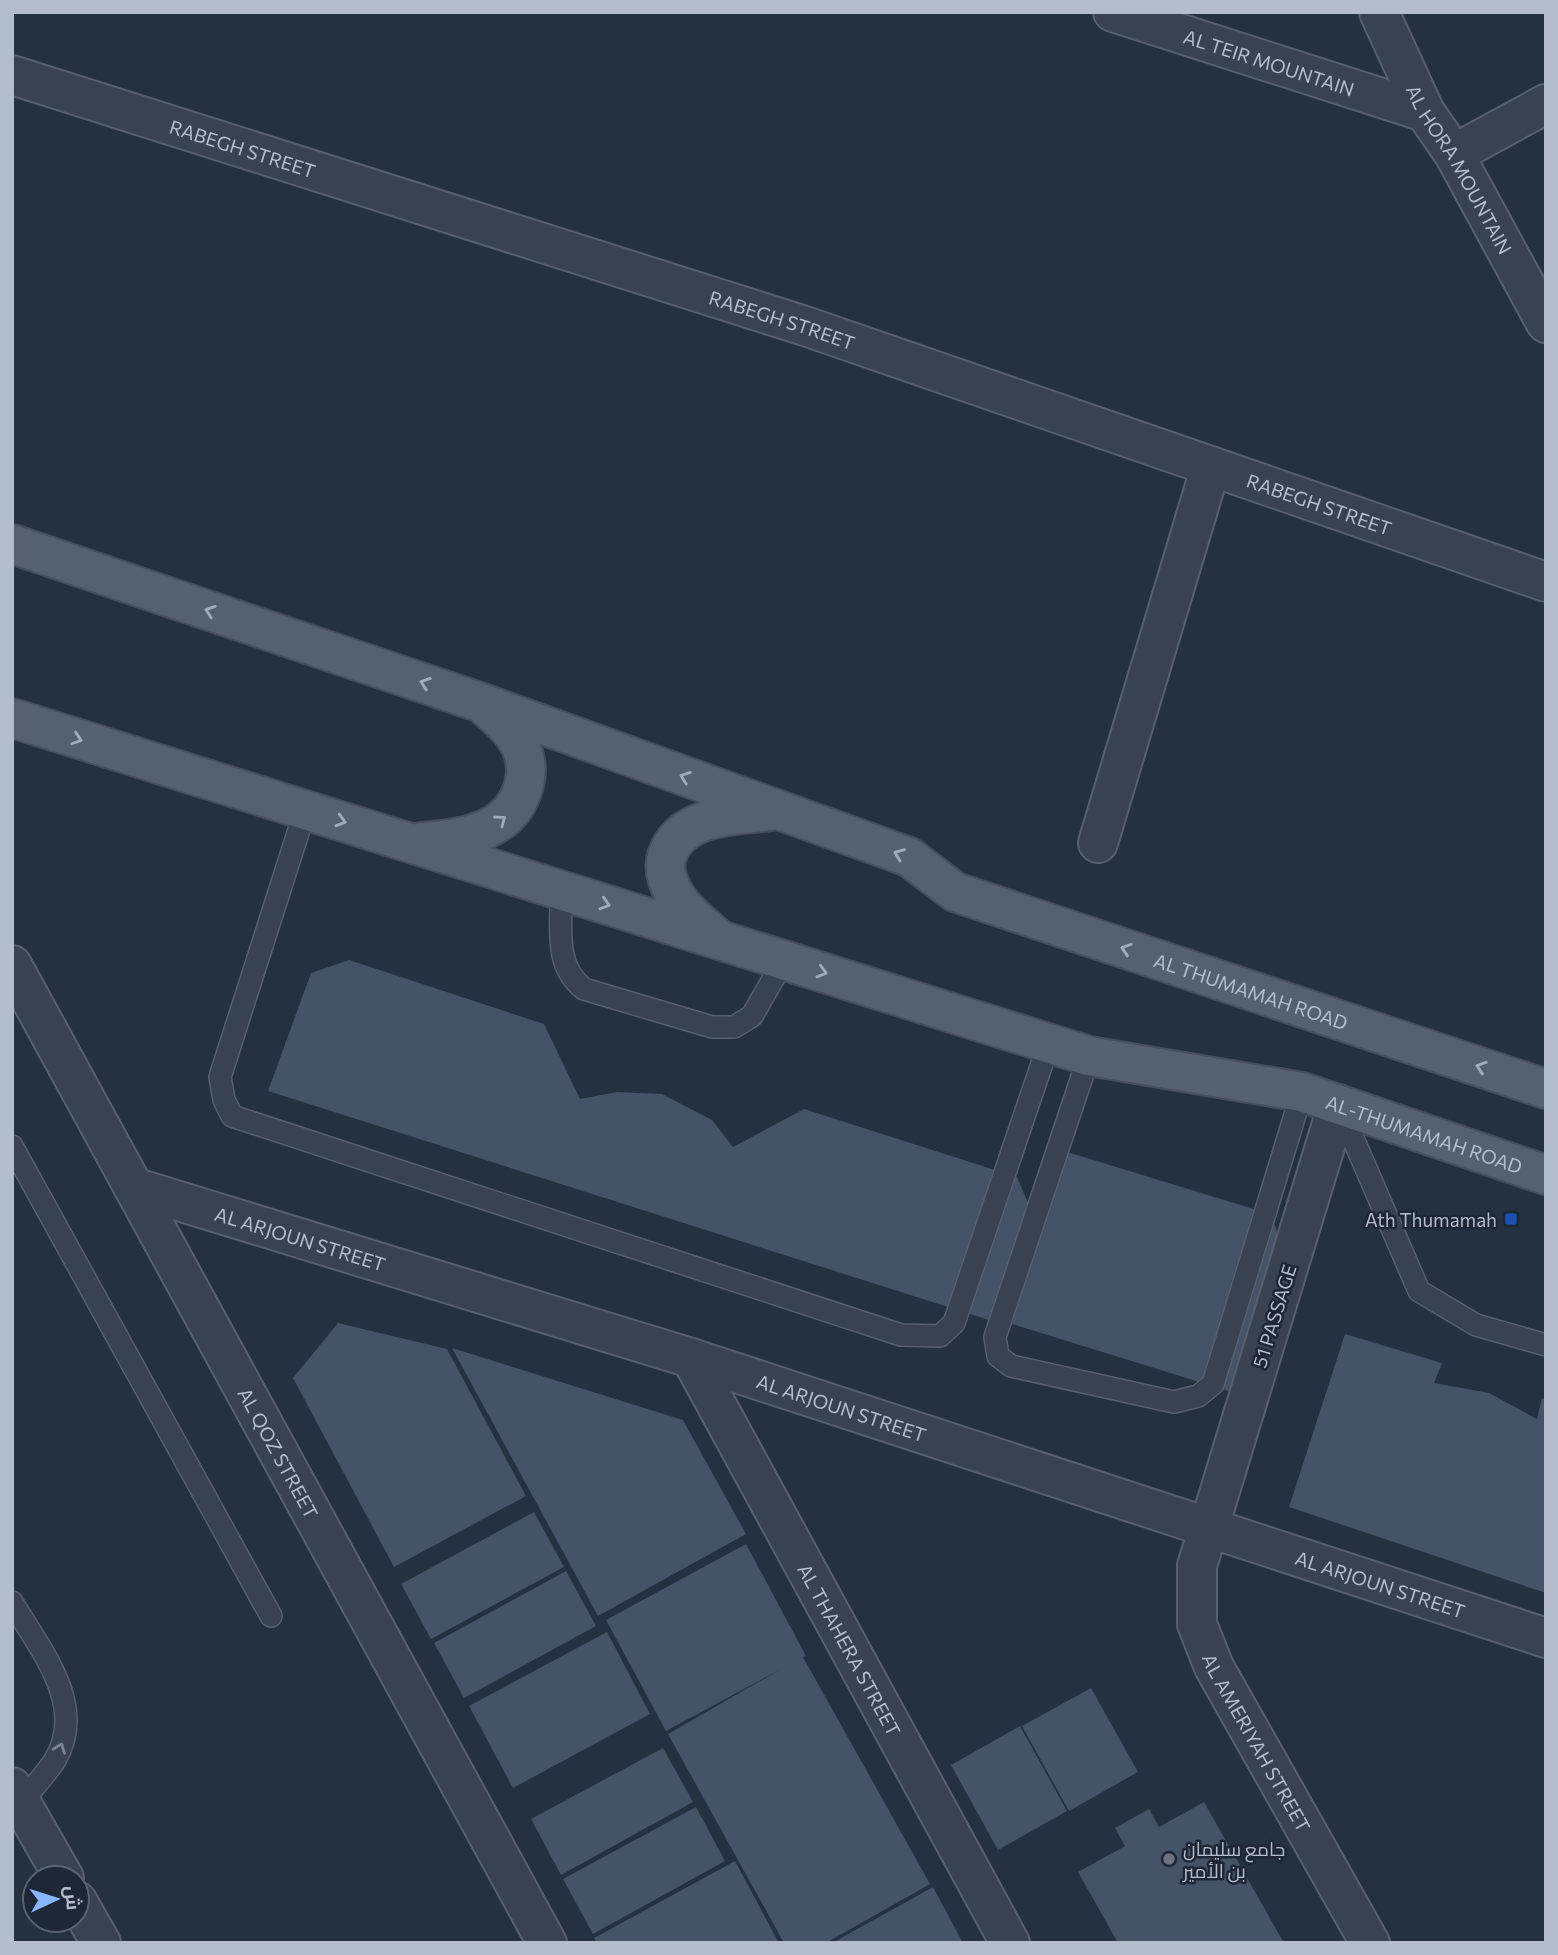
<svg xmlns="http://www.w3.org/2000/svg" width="1558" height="1955" font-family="Commissioner,Cairo,sans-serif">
  <rect width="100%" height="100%" fill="#233141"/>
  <g fill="#445365">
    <polygon points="349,960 544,1024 580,1099 617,1092 662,1094 712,1120 733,1147 804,1109 1017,1177 1029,1205 989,1320 268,1091 311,973"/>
    <polygon points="1064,1151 1270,1214 1281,1240 1235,1393 1012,1324"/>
    <polygon points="338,1323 447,1349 526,1496 394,1567 293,1378"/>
    <polygon points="1345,1334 1442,1363 1434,1383 1489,1393 1537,1419 1542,1398 1546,1400 1546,1593 1289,1507"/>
    <polygon points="452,1348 683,1420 746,1534 598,1616"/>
    <polygon points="534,1512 564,1567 431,1639 401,1584"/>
    <polygon points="746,1544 806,1656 803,1657 930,1884 826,1943 784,1943 668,1734 781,1669 666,1731 606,1620"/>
    <polygon points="566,1571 596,1626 464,1698 434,1643"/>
    <polygon points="607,1632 650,1714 513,1788 469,1706"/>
    <polygon points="1091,1688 1138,1772 1069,1811 1022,1726"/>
    <polygon points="1020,1726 1067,1811 998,1850 951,1765"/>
    <polygon points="663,1748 693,1802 561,1875 531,1819"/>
    <polygon points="1204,1802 1284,1943 1118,1943 1078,1872 1125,1846 1115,1828 1149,1809 1159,1827"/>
    <polygon points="696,1807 725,1861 593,1934 563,1879"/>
    <polygon points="735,1861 779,1943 597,1943 594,1938"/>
    <polygon points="933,1887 963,1943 832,1943"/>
  </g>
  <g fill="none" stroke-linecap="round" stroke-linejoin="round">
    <g stroke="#56606e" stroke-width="24">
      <g id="service">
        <polyline points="305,811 220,1077 224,1100 232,1116 901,1335 940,1336 954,1323 1049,1043"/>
        <path d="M561 891C562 926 553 965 584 989L712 1027H734L752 1016 784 960"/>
        <polyline points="1089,1056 995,1337 998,1356 1011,1366 1174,1402 1198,1396 1213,1384 1302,1092"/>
        <polyline points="1339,1106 1419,1291 1476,1325 1546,1345"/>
        <polyline points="12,1146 271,1616"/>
        <path d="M12 1602C39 1648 88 1705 55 1760 45 1776 32 1788 21 1803"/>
      </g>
    </g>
    <g stroke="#56606e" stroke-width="42">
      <g id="minor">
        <path id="s1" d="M1113 12 1425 112"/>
        <path id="s2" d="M1379 12 1425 112 1454 154 1546 323"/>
        <path id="s3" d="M12 75 805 326 1546 582"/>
        <polyline points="1454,154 1546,104"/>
        <polyline points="1098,843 1211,466"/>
        <path id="s4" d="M12 965 547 1943"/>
        <path id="s5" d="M1338 1104 1197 1566V1624L1214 1667 1370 1943"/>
        <path id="s6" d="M133 1187 691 1358 1546 1638"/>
        <path id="s7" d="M691 1358 1010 1943"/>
      </g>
    </g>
    <g stroke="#56606e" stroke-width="42">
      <g id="tertiary">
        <polyline points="12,1787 64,1878"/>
        <polyline points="77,1901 101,1943"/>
      </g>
    </g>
    <g stroke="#444e5d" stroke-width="42">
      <g id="primary">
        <path id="s8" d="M12 544 482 703 909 857 955 892 1546 1089"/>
        <path id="s9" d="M12 718 1089 1056 1302 1092 1546 1175"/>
        <path d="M422 842C466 838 515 832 525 780 528 764 523 747 513 734 506 724 495 715 486 707"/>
        <path d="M715 936C703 925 688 914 679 901 670 889 662 871 667 856 681 814 734 816 771 811"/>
      </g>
    </g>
    <use href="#service" stroke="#384250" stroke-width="21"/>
    <use href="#minor" stroke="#384250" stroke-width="38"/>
    <use href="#tertiary" stroke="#384250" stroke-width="38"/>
    <use href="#primary" stroke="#566170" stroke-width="38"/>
  </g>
  <defs><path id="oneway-chevron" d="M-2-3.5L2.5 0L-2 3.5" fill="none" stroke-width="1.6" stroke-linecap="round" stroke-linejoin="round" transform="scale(1.75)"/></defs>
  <g stroke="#a1abb9">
    <use href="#oneway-chevron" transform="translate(210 611) rotate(-161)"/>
    <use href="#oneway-chevron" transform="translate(425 683) rotate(-161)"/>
    <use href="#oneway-chevron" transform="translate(77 739) rotate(18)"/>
    <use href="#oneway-chevron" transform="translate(685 777) rotate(-160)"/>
    <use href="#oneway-chevron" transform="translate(501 820) rotate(-37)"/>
    <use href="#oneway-chevron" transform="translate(341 821) rotate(16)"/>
    <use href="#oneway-chevron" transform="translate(899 854) rotate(-159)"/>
    <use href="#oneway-chevron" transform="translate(605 904) rotate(17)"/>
    <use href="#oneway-chevron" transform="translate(1126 949) rotate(-162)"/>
    <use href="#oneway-chevron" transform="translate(822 972) rotate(17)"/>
    <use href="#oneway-chevron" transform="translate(1481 1067) rotate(-162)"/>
  </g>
  <use stroke="#7c8694" href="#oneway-chevron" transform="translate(60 1748) rotate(-70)"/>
  <rect fill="#1a4fb4" stroke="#1d2736" stroke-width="2.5" x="1504" y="1212" width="14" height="14" rx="3.5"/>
  <circle fill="#6b7280" stroke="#1d2736" stroke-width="2.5" cx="1169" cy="1859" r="7"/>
  <g text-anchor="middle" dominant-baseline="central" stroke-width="5" stroke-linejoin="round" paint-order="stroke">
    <g font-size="19" fill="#b4bdcb" stroke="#1d2736">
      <text stroke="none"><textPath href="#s1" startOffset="164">AL TEIR MOUNTAIN</textPath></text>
      <text stroke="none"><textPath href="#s3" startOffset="242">RABEGH STREET</textPath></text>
      <text stroke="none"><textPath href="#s2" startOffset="177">AL HORA MOUNTAIN</textPath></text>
      <text stroke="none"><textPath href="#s3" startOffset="808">RABEGH STREET</textPath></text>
      <text stroke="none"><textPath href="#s3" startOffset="1376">RABEGH STREET</textPath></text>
      <text stroke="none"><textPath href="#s8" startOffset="1320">AL THUMAMAH ROAD</textPath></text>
      <text stroke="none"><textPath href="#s9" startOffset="1474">AL-THUMAMAH ROAD</textPath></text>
      <text stroke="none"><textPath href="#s6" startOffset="175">AL ARJOUN STREET</textPath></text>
      <text transform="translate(1274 1316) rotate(-73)">51 PASSAGE</text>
      <text stroke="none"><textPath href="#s6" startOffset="742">AL ARJOUN STREET</textPath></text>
      <text stroke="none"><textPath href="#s4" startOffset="556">AL QOZ STREET</textPath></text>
      <text stroke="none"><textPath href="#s6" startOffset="1309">AL ARJOUN STREET</textPath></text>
      <text stroke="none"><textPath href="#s7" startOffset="332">AL THAHERA STREET</textPath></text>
      <text stroke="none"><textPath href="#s5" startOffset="674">AL AMERIYAH STREET</textPath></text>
    </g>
    <g font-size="19" fill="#b4bdcb" stroke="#1d2736" text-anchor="end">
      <text x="1497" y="1219">Ath Thumamah</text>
      <text x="1183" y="1848" text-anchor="start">جامع سليمان<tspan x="1183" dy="22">بن الأمير</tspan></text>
    </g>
  </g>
  <rect width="1558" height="1955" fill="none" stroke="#b4bdcb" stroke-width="28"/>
  <g transform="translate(56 1899) rotate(86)"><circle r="33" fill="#1d2736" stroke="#596372" stroke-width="2"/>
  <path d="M0-5L12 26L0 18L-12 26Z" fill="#86b7fe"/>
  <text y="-10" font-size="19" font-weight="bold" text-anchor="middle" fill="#b4bdcb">ش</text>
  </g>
</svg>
